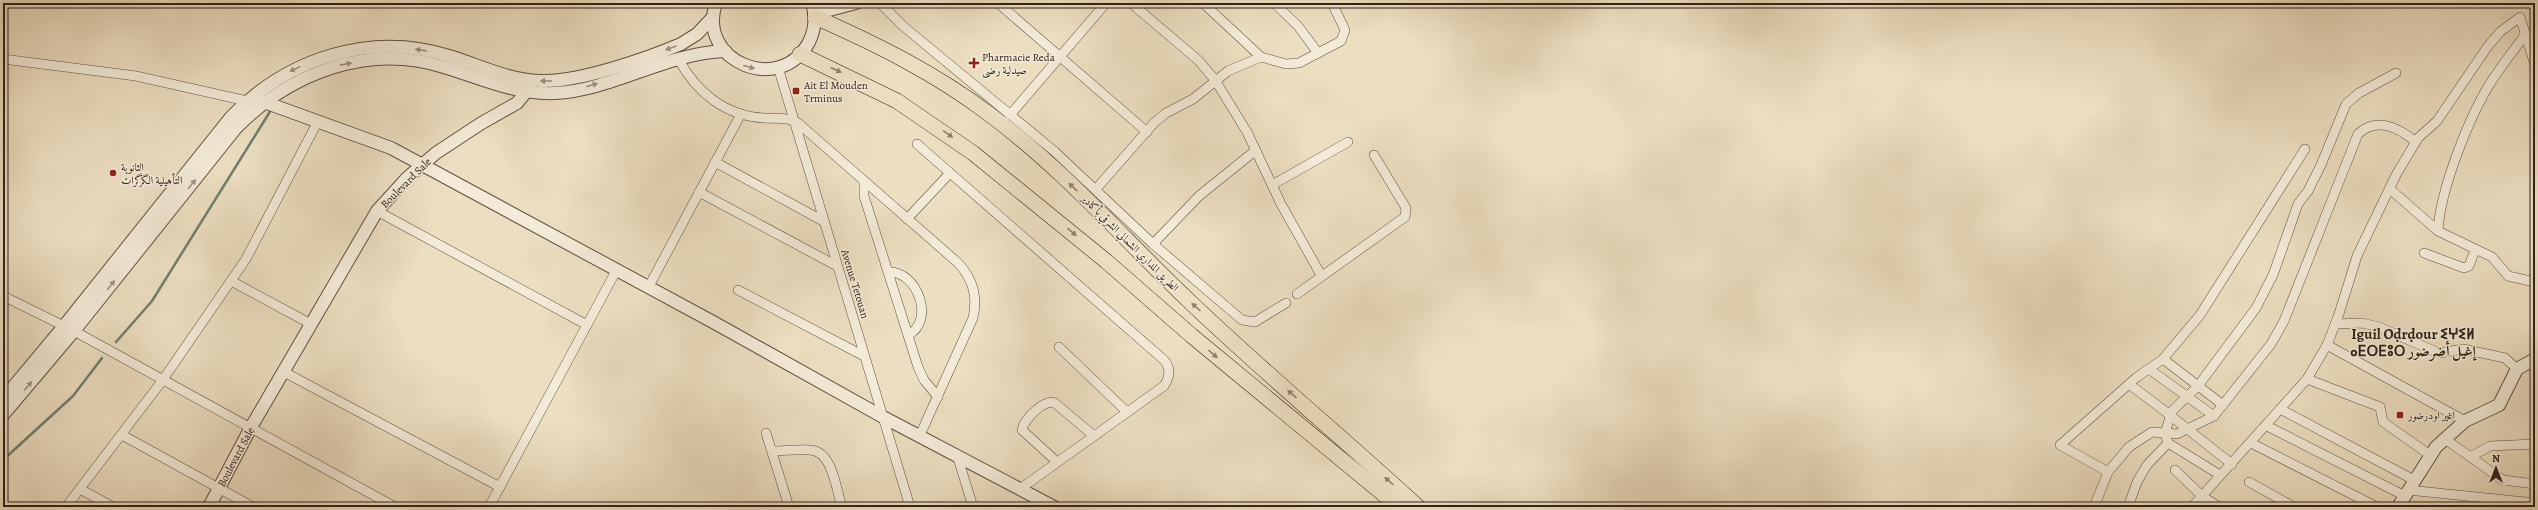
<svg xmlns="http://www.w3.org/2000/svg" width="2538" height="510" font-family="Alegreya,Amiri,'Noto Sans Tifinagh',serif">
  <rect width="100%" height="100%" fill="#ecdec1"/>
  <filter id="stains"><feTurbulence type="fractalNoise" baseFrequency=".005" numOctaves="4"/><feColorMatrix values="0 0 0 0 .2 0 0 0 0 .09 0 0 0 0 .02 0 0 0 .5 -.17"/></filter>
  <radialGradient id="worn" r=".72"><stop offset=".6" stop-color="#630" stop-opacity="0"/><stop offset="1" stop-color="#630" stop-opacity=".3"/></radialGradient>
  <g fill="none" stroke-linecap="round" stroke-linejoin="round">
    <g stroke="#707f71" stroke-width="2.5">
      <polyline points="116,342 152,301 271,110"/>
      <polyline points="3,460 73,396 102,358"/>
    </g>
    <g stroke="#605042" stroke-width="10">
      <g id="minor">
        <polyline points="880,3 903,26 1054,151 1153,244 1242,320 1255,322 1286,303"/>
        <polyline points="998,3 1147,132"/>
        <polyline points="1131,3 1198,60 1215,80 1247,132 1281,204 1321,275"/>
        <polyline points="1203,3 1261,57"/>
        <polyline points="1274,3 1298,26 1318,53"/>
        <polyline points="3,59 136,76 247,101"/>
        <path d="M679 60C697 93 726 116 764 118 775 119 789 117 798 123L957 262C973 278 978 296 973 318L920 435"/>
        <polyline points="778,67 910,507"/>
        <polyline points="1010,115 1106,3"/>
        <path d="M917 144 1164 360C1171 368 1170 377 1164 386L1020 489"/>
        <polyline points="715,162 823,221"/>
        <polyline points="864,181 864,196 918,367 924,380 938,397"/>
        <polyline points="1272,185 1348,142"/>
        <polyline points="1096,189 1154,123 1166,113 1193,99 1228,71 1261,57 1286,64 1299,63 1341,41 1345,30 1332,3"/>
        <polyline points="2390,189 2438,231 2492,257 2508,276 2535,282"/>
        <polyline points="699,192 837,266"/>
        <polyline points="377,211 587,325"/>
        <polyline points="907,219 950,173"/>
        <path d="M2438 231C2440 190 2469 117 2491 82 2501 66 2514 50 2525 35"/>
        <polyline points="1153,244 1199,196 1256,150"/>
        <polyline points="2424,253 2464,268 2469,266 2475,250"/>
        <path d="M888 272C917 270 936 321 908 335"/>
        <polyline points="231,281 311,324"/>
        <polyline points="648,288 741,114"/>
        <polyline points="738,290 864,356"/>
        <polyline points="1297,294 1405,217 1406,208 1374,155"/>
        <polyline points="3,296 64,326"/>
        <polyline points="2335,324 2362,323 2379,327 2439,353 2463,349 2505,358 2517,369"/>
        <polyline points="74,331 395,507"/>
        <polyline points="2327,345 2465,421"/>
        <polyline points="1059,347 1127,412"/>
        <polyline points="2163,359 2223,405"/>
        <polyline points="2149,369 2214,416"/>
        <polyline points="284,372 500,487"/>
        <polyline points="2307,379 2380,407 2383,422 2430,455"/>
        <path d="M2130 385C2165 410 2198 438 2232 464"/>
        <polyline points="2282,410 2414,480"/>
        <polyline points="2267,426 2405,496"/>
        <polyline points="766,433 789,507"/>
        <polyline points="122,435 253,507"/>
        <polyline points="2445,439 2503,480 2535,484"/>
        <polyline points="2168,443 2220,475"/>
        <polyline points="2251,443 2377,507"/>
        <path d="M772 451C784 451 798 449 810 450 833 451 836 490 842 507"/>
        <polyline points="957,455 973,507"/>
        <polyline points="2472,456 2490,446 2535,444"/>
        <path d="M1057 462 1022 430C1023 420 1045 398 1055 403L1094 436"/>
        <polyline points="2175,470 2202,496 2219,507"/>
        <polyline points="2108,472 2060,445 2137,377 2163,359 2200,315 2305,149"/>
        <polyline points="2249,482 2294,507"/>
        <polyline points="80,489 113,507"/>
        <polyline points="2408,490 2535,503"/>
        <polyline points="66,507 162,381 246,259 318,121"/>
        <polyline points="489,507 616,271"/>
        <path d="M2094 507 2108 472 2129 447 2152 432 2177 434 2214 416 2271 344 2284 321 2358 134C2377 116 2399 128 2416 142"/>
        <polyline points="2128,507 2137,482 2147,465 2168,443 2165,433 2172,411 2198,386 2256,308 2273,275 2298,204 2308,191 2321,165 2346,104 2359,93 2396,73"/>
        <polyline points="2192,507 2307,379 2327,345 2338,317 2357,256 2396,175 2418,138 2437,121 2488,46 2500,32 2520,17 2535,65"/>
      </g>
    </g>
    <g stroke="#605042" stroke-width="14">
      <g id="tertiary">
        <path d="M716 3C696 62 781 96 809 42 815 30 816 16 812 3"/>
        <polyline points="814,14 856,3"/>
        <polyline points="264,102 391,148 713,322 883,417 1054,507"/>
        <path d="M3 399 64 326 231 117C287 59 370 31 449 56 479 65 510 81 542 81 579 82 646 59 681 44L697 34 713 17"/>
        <path d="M3 415 74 331 236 128C290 73 368 43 444 67 481 78 516 95 555 93 613 90 666 53 725 51"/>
        <polyline points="209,507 250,429 377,211 407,178 436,153 480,124 517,103 526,92"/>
        <polyline points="2398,507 2436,447 2465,421 2499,405 2517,369 2535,359"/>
      </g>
    </g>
    <g stroke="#312118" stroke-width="16">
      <g id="trunk">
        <path d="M815 17C876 44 935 73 989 114 1062 168 1122 237 1187 299 1262 371 1342 437 1418 507"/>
        <polyline points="800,54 897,101 973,153 1106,261 1192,336 1399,507"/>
      </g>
    </g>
    <use href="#minor" stroke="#f3ead7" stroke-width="9"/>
    <use href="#tertiary" stroke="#f3ead7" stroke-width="12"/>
    <use href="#trunk" stroke="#ecdec1" stroke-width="15"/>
  </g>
  <defs><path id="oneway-solid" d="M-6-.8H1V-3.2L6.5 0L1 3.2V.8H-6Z"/></defs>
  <g fill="#9c9081">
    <use href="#oneway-solid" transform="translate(671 48) rotate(160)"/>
    <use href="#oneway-solid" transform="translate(421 50) rotate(-171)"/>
    <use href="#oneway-solid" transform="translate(346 64) rotate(-11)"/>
    <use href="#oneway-solid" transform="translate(749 67) rotate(16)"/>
    <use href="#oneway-solid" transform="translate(295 69) rotate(154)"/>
    <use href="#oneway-solid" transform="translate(546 81) rotate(180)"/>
    <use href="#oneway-solid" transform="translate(592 85) rotate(-16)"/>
    <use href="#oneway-solid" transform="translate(192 184) rotate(-51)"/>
    <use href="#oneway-solid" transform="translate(111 285) rotate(-51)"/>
    <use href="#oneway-solid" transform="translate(28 386) rotate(-50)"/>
  </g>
  <g fill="#8e806c">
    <use href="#oneway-solid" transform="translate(836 70) rotate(25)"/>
    <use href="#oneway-solid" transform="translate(948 134) rotate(35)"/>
    <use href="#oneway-solid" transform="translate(1073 187) rotate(-136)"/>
    <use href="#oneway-solid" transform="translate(1072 232) rotate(40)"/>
    <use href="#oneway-solid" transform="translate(1196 307) rotate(-138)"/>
    <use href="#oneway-solid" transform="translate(1213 354) rotate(40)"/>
    <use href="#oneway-solid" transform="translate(1292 394) rotate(-139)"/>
    <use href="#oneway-solid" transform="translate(1389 481) rotate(-138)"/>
  </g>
  <g fill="#8f2418" stroke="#f3ead7" stroke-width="1.5">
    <path d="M972 57h4v4h4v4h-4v4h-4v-4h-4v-4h4z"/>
    <rect x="792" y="87" width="8" height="8" rx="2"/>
    <circle cx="113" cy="173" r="4"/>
    <rect x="2396" y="411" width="8" height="8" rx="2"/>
  </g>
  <g text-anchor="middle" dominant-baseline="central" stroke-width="3" stroke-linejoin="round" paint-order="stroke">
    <g font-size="11" fill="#312118" stroke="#f3ead7" text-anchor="start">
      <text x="982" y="57">Pharmacie Reda<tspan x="982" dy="13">صيدلية رضى</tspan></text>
      <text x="804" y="85">Ait El Mouden<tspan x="804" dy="13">Trminus</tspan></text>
      <text x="121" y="167">الثانوية<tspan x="121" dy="13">التأهيلية الگرگرات</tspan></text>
      <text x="2408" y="415">اغير اودرضور</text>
    </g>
    <g font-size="11" fill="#312118" stroke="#f3ead7">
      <text transform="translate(406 183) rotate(-45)">Boulevard Sale</text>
      <text transform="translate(1130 243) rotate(45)">الطريق المداري الشمالي الشرقي بأكادير</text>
      <text transform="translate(855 284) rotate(73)">Avenue Tetouan</text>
      <text transform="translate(236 457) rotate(-62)">Boulevard Sale</text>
    </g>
    <g font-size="15" font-weight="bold" fill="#312118" stroke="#f3ead7">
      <text x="2413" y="334">Iguil Oḍrḍour ⵉⵖⵉⵍ<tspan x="2413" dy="17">ⴰⴹⵔⴹⵓⵔ إغيل أضرضور</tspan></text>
    </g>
  </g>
  <rect width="2538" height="510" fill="none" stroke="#ecdec1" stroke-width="16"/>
  <rect x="4" y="4" width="2530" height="502" fill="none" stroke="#312118" stroke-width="2"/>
  <rect x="8" y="8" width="2522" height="494" fill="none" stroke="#312118"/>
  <g transform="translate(2496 468)" stroke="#f3ead7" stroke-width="3" paint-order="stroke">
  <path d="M0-3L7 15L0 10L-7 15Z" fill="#312118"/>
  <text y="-6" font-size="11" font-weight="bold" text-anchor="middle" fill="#312118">N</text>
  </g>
  <rect width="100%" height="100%" filter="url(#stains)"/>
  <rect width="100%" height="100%" fill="url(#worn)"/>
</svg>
